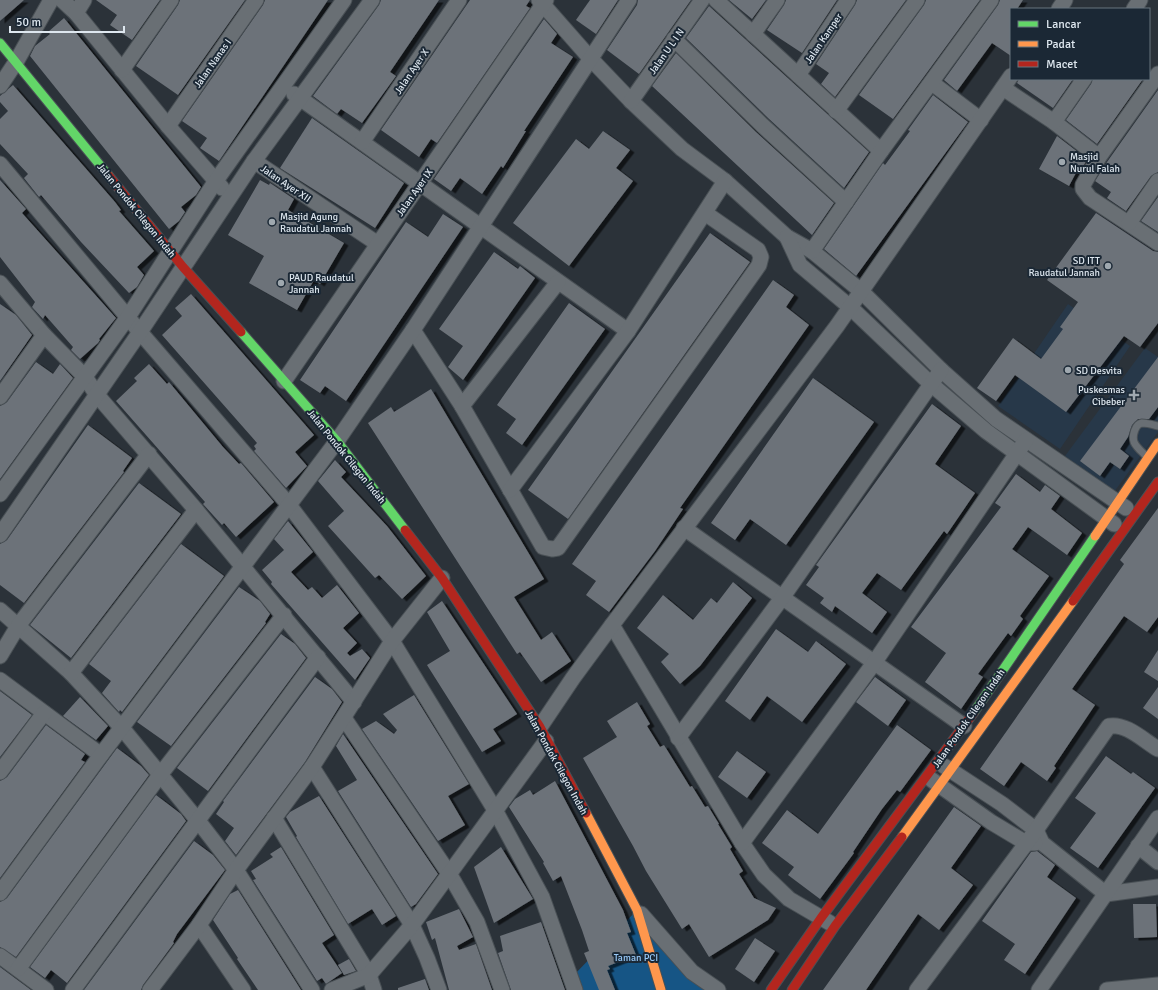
<svg xmlns="http://www.w3.org/2000/svg" width="1158" height="990" font-family="Signika,sans-serif">
<defs>
<filter id="shadow"><feDropShadow dx="4.5" dy="2.5" stdDeviation="0" flood-color="#0009"/></filter>
</defs>
<rect width="100%" height="100%" fill="#2b3239"/>
<g fill="#273849">
<path d="M1068,304L1130,346L1060,449L998,406Z"/>
<path d="M1145,348L1158,357V432L1114,492L1065,456Z"/>
</g>
<path fill="#165585" d="M637,910L718,990H575L572,977Z"/>
<g fill="#6c7279" filter="url(#shadow)">
<path d="M0,0H24L0,21Z"/>
<path d="M96,0H160L132,40L110,25L117,15Z"/>
<path d="M180,0H245L178,95L136,66L178,5Z"/>
<path d="M265,0H328L219,161L200,148L207,138L182,121L263,5Z"/>
<path d="M381,0H439L390,72L396,76L362,123L341,109L337,114L313,96L379,5Z"/>
<path d="M470,0H530L526,6L530,8L437,143L431,139L419,157L381,130Z"/>
<path d="M590,0H618L596,34L576,20Z"/>
<path d="M638,0H691L639,74L607,50L637,5Z"/>
<path d="M729,0H766L752,19Z"/>
<path d="M786,0H837L802,53L767,30L784,5Z"/>
<path d="M857,0H906L835,97L821,84L829,73L816,64L855,5Z"/>
<path d="M926,0H980L893,119L859,95L924,5Z"/>
<path d="M1000,0H1023L1017,9H1011V56L992,43L957,91L944,80L998,5Z"/>
<path d="M709,6L869,152L844,188L768,118L686,38Z"/>
<path d="M64,18L201,187L196,195L181,207L185,212L179,221L169,229L30,56L35,46L50,34L48,32Z"/>
<path d="M544,19L557,34L551,43L573,57L524,131H526L503,168L501,166L482,194L460,178L451,191L434,179Z"/>
<path d="M676,53L756,132L834,203L812,235L652,86Z"/>
<path d="M1019,79H1073L1053,108L1017,83Z"/>
<path d="M1093,79H1143L1097,144L1066,120L1091,84Z"/>
<path d="M13,85L115,202L121,210L119,211L154,251L137,267L144,275L137,287L129,293L81,242L41,195L39,197L24,178L28,174L0,144V119L8,111L0,102V96Z"/>
<path d="M1158,90V172L1151,176L1126,211L1107,198L1111,192L1095,181L1107,162Z"/>
<path d="M933,95L968,122L856,276L824,249L883,163L885,165L910,131L908,130Z"/>
<path d="M312,118L404,183L375,228L280,168Z"/>
<path d="M603,131L630,150L616,168L633,181L569,266L513,223L576,139L589,149Z"/>
<path d="M1057,136L1087,159L1081,171L1078,169L1069,186L1039,169Z"/>
<path d="M0,180L26,209L22,213L116,318L99,339L100,340L98,343L80,359L71,350L73,347L45,315L43,319L32,307L35,302L0,257Z"/>
<path d="M260,180L269,185L270,183L294,199L288,210L344,243L320,284L314,280L297,310L249,283L264,256L228,235Z"/>
<path d="M1158,197V232L1141,221Z"/>
<path d="M1096,213L1153,251L1158,252V323L1140,347L1124,336L1066,412L1015,375L996,401L977,388L1013,338L1041,359L1063,329L1060,327L1078,302L1047,280Z"/>
<path d="M443,214L463,227L346,401L325,386L320,393L300,380L406,222L428,237Z"/>
<path d="M710,233L750,262L568,519L528,490Z"/>
<path d="M494,252L518,269L520,266L535,278L463,380L448,367L463,346L439,329Z"/>
<path d="M773,280L794,295L786,307L809,325L680,508L683,509L655,551L609,612L586,595L596,581L572,564Z"/>
<path d="M191,294L314,435L295,452L307,466L286,488L254,451L256,449L254,446L257,443L162,335L182,316L175,308Z"/>
<path d="M569,303L605,329L522,445L506,433L516,419L497,405Z"/>
<path d="M0,304L16,315L32,335L0,381Z"/>
<path d="M1158,357V407L1149,419H1138L1132,425L1128,437L1120,449L1129,456L1120,469L1110,462L1100,476L1080,461Z"/>
<path d="M36,362L53,374L60,364L73,378L0,479V406L7,402Z"/>
<path d="M149,364L167,384L169,382L223,447L239,464L241,463L274,502L236,537L224,523L222,525L203,504L205,502L116,401L137,381L134,378Z"/>
<path d="M813,378L874,422L786,545L750,519L735,540L711,523Z"/>
<path d="M431,389L544,579L514,597L541,640L552,632L571,661L541,682L520,652L517,654L368,423L391,407L394,412Z"/>
<path d="M932,404L961,426L935,464L975,493L947,534L944,531L901,590L877,573L862,593L887,612L872,633L835,606L832,612L820,603L824,598L806,585L819,567L816,565Z"/>
<path d="M88,425L132,458L123,471L124,472L24,603L0,585V544L7,540Z"/>
<path d="M335,460L346,472L341,477L387,526L426,576L402,599L379,575L375,578L328,526L344,511L318,481Z"/>
<path d="M1016,474L1040,492L1045,485L1060,496L1051,509L1082,533L1067,555L1028,527L1013,548L1012,549L1049,576L1020,616L1023,619L1011,636L1008,633L978,674L983,677L961,709L925,682L946,653L911,627L1001,507L995,503Z"/>
<path d="M139,483L181,514L71,658L30,625Z"/>
<path d="M1158,508V617L1147,632L1124,616L1072,689L1095,705L1054,766L1056,768L1047,781L1021,762L1004,786L980,769L1124,564L1120,560Z"/>
<path d="M288,521L313,552L291,572L308,590L312,587L322,598L337,585L359,613L343,628L357,643L347,653L350,656L362,649L370,658L355,680L271,584L272,582L262,570L284,550L274,539Z"/>
<path d="M181,544L224,576L122,712L120,710L119,712L102,693L111,681L89,664Z"/>
<path d="M733,582L752,598L700,666L680,684L661,662L669,654L637,628L663,595L693,620L711,598L717,603Z"/>
<path d="M239,587L260,601L270,614L265,622L266,623L171,746L137,722Z"/>
<path d="M442,601L517,714L493,729L501,741L482,752L427,665L450,651L427,612Z"/>
<path d="M776,629L808,652L816,641L846,664L802,722L767,696L750,720L725,701Z"/>
<path d="M281,634L295,644L306,658L208,791L177,768Z"/>
<path d="M1158,650V681L1144,672Z"/>
<path d="M315,677L332,689L342,702L305,762L236,855L225,841L234,828L216,814L224,802L223,801Z"/>
<path d="M875,677L906,700L888,726L856,702Z"/>
<path d="M1158,687V719L1143,708Z"/>
<path d="M0,691L32,715L0,757Z"/>
<path d="M414,695L469,784L448,796L465,825L438,841L362,729L376,721L394,734L397,730L383,714Z"/>
<path d="M80,697L108,726L96,740L63,716Z"/>
<path d="M637,702L650,724L647,726L660,747L664,745L690,787L692,786L705,807L708,806L719,824H718L732,847L730,849L743,871L739,874L754,898L776,908L768,920L709,957L689,924L682,929L646,871L633,846L583,758L617,737L607,721Z"/>
<path d="M46,725L85,754L81,760L85,762L0,878V781L7,777Z"/>
<path d="M897,725L931,750L900,792L897,790L882,809L853,852L854,853L820,899L788,875L794,867L762,843L787,810L818,834Z"/>
<path d="M343,734L438,874L416,904L411,907L338,791L357,780L336,746Z"/>
<path d="M117,748L141,766L149,775L16,957L0,947V902L7,898Z"/>
<path d="M737,751L766,772L747,798L718,777Z"/>
<path d="M1106,756L1131,774L1133,772L1155,788L1098,868L1070,848L1096,813L1075,798Z"/>
<path d="M555,781L623,910L631,932L627,933L636,955L608,966L610,969L607,970L615,990H599L584,953L589,951L582,930L561,876L553,881L543,863L544,862L509,807L515,799L530,790L533,795Z"/>
<path d="M156,795L181,814L186,821L67,983L51,970L45,978L30,967Z"/>
<path d="M319,796L396,916L382,925L372,909L348,924L296,837L297,836L286,817L290,812Z"/>
<path d="M954,807L981,826L951,868L973,885L939,930L918,914L866,990H823Z"/>
<path d="M194,841L213,855L225,870L177,934L173,942L174,943L143,985L141,990H84Z"/>
<path d="M281,847L334,935L322,943L342,973L326,984L322,978L317,981L253,880L256,879L251,871L273,857L270,854Z"/>
<path d="M501,847L533,899L494,923L474,867Z"/>
<path d="M1037,851L1055,865L1047,877L1076,898L1025,974L1004,960L1015,944L982,921L1031,852Z"/>
<path d="M238,890L301,990H258L237,959L238,958L213,920L230,894Z"/>
<path d="M1133,904H1156L1157,937L1134,938Z"/>
<path d="M459,909L473,937L457,946L459,950L476,944L492,990H449L435,938L432,940L426,922Z"/>
<path d="M541,922L565,990H511L498,953L503,951L500,936Z"/>
<path d="M755,938L775,951L754,982L735,969Z"/>
<path d="M349,959L356,971L344,975L338,965Z"/>
<path d="M0,967L31,990H0Z"/>
<path d="M425,979L429,990H398V988Z"/>
</g>
<g fill="none" stroke-linecap="round" stroke-linejoin="round">
<g stroke="#495055" stroke-width="9">
<path id="lane" d="M1146,456C1142,452 1136,447 1134,442C1132,436 1135,424 1142,423C1147,423 1154,425 1158,426"/>
</g>
<g stroke="#495055" stroke-width="17">
<g id="street">
<path d="M62,0L76,13L168,126L222,188"/>
<path d="M539,0L590,58L631,101L682,149L725,181L787,237L812,251L861,291L941,370L996,419L1126,508"/>
<path d="M716,0L881,151"/>
<path d="M1059,9L1065,0"/>
<path d="M1134,9L1140,0"/>
<path d="M76,13L84,0"/>
<path d="M753,34L777,0"/>
<path d="M674,39L762,125L846,202"/>
<path d="M122,70L171,0"/>
<path d="M1158,74L1099,157L1083,185V189L1090,198L1158,243"/>
<path d="M798,75L848,0"/>
<path d="M932,83L981,120"/>
<path d="M0,86L16,62L51,0"/>
<path d="M1003,88L1054,122L1099,157"/>
<path d="M294,94L628,331"/>
<path d="M631,101L702,0"/>
<path d="M836,111L917,0"/>
<path d="M1054,122L1084,79"/>
<path d="M168,126L256,0"/>
<path d="M362,142L459,0"/>
<path d="M254,161L378,244"/>
<path d="M0,164L140,332L289,505L392,641L495,810L542,897L575,990"/>
<path d="M1129,223L1158,181"/>
<path d="M787,237L800,265L850,307L931,384L986,431L1114,524"/>
<path d="M812,251L881,151L991,0"/>
<path d="M0,283L44,335L85,377L97,395L196,510L354,702"/>
<path d="M413,330L462,406L543,547L552,549L558,548L759,265L761,257L758,250L705,213"/>
<path d="M284,381L546,0"/>
<path d="M0,397L44,335"/>
<path d="M462,406L558,282"/>
<path d="M510,490L628,331L725,181"/>
<path d="M0,494L128,317L215,182L344,0"/>
<path d="M684,528L964,726"/>
<path d="M0,535L140,332L254,161L372,0"/>
<path d="M0,610L71,673L122,728L199,822L236,870L312,990"/>
<path d="M612,625L742,843L764,875L789,899L830,923"/>
<path d="M0,656L18,626L149,454"/>
<path d="M71,673L196,510"/>
<path d="M0,680L101,755"/>
<path d="M344,718L450,875L477,922L502,990"/>
<path d="M540,727L573,678L612,625L837,326L1011,76"/>
<path d="M678,738L782,598L941,370"/>
<path d="M944,766L1002,804L1036,830L1042,843L1106,894L1158,887"/>
<path d="M312,767L412,925L427,958L439,990"/>
<path d="M0,772L44,713"/>
<path d="M932,780L991,822L1026,843H1035"/>
<path d="M274,818L369,975L374,990"/>
<path d="M742,843L874,663L1026,440"/>
<path d="M1138,846L1158,862"/>
<path d="M0,893L101,755L337,441L413,330L629,0"/>
<path d="M641,914L692,972L718,990"/>
<path d="M199,925L243,990"/>
<path d="M0,956L46,990"/>
<path d="M18,969L160,775L284,615"/>
<path d="M73,990L318,657"/>
<path d="M150,990L199,925L236,870L312,767L392,641L442,578"/>
<path d="M332,990L369,975L412,925L546,741"/>
<path d="M917,990L1031,837L1109,726C1126,723 1143,740 1158,749"/>
<path d="M1039,990L1158,818"/>
<path d="M1107,990L1158,985"/>
</g>
</g>
<g stroke="#495055" stroke-width="11">
<g id="fast">
<path d="M0,43L108,175"/>
<path d="M241,332L337,441L405,530"/>
<path d="M974,712L1095,536"/>
</g>
</g>
<g stroke="#495055" stroke-width="11">
<g id="slow">
<path d="M1095,536L1158,443"/>
<path d="M586,813L637,910L661,990"/>
<path d="M902,837L1073,601"/>
</g>
</g>
<g stroke="#495055" stroke-width="11">
<g id="jam">
<path d="M108,175L183,267L241,332"/>
<path d="M405,530L442,578L540,727L586,813"/>
<path d="M1073,601L1158,482"/>
<path d="M771,990L821,918L974,712"/>
<path d="M792,990L835,926L902,837"/>
</g>
</g>
<use href="#lane" stroke="#696f74" stroke-width="7"/>
<use href="#street" stroke="#696f74" stroke-width="15"/>
<use href="#fast" stroke="#63d668" stroke-width="9"/>
<use href="#slow" stroke="#ff974d" stroke-width="9"/>
<use href="#jam" stroke="#b3261e" stroke-width="9"/>
</g>
<g fill="#9fa8af" stroke="#1b2835" stroke-width="1.5">
<circle cx="1062" cy="162" r="4"/>
<circle cx="272" cy="222" r="4"/>
<circle cx="1108" cy="266" r="4"/>
<circle cx="281" cy="283" r="4"/>
<circle cx="1068" cy="370" r="4"/>
<path d="M1132 389h4v4h4v4h-4v4h-4v-4h-4v-4h4z"/>
</g>
<g text-anchor="middle" stroke-width="4" stroke-linejoin="round" paint-order="stroke">
<g font-size="10" fill="#dee7ef" stroke="#1b2835">
<text transform="translate(823 38) rotate(-56)" y="4">Jalan Kamper</text>
<text transform="translate(666 51) rotate(-55)" y="4">Jalan U L I N</text>
<text transform="translate(212 63) rotate(-55)" y="4">Jalan Nanas I</text>
<text transform="translate(411 71) rotate(-56)" y="4">Jalan Ayer X</text>
<text transform="translate(286 183) rotate(34)" y="4">Jalan Ayer XII</text>
<text transform="translate(414 192) rotate(-55)" y="4">Jalan Ayer IX</text>
<text transform="translate(137 210) rotate(51)" y="4">Jalan Pondok Cilegon Indah</text>
<text transform="translate(347 456) rotate(51)" y="4">Jalan Pondok Cilegon Indah</text>
<text transform="translate(968 718) rotate(-55)" y="4">Jalan Pondok Cilegon Indah</text>
<text transform="translate(557 762) rotate(61)" y="4">Jalan Pondok Cilegon Indah</text>
</g>
<g font-size="10" fill="#dee7ef" stroke="#1b2835" text-anchor="start">
<text x="1070" y="160">Masjid<tspan x="1070" dy="12">Nurul Falah</tspan></text>
<text x="280" y="220">Masjid Agung<tspan x="280" dy="12">Raudatul Jannah</tspan></text>
<text x="1100" y="264" text-anchor="end">SD ITT<tspan x="1100" dy="12">Raudatul Jannah</tspan></text>
<text x="289" y="281">PAUD Raudatul<tspan x="289" dy="12">Jannah</tspan></text>
<text x="1076" y="374">SD Desvita</text>
<text x="1125" y="393" text-anchor="end">Puskesmas<tspan x="1125" dy="12">Cibeber</tspan></text>
</g>
<g font-size="10" fill="#97c9f9" stroke="#1b2835">
<text x="636" y="961">Taman PCI</text>
</g>
</g>
<rect x="1010" y="8" width="140" height="72" fill="#1b2835" stroke="#69747f"/>
<rect x="1018" y="21" width="20" height="6" fill="#63d668" stroke="#69747f"/>
<text x="1046" y="28" font-size="12" fill="#dee7ef">Lancar</text>
<rect x="1018" y="41" width="20" height="6" fill="#ff974d" stroke="#69747f"/>
<text x="1046" y="48" font-size="12" fill="#dee7ef">Padat</text>
<rect x="1018" y="61" width="20" height="6" fill="#b3261e" stroke="#69747f"/>
<text x="1046" y="68" font-size="12" fill="#dee7ef">Macet</text>
<path d="M10 26v6h114v-6" fill="none" stroke="#dee7ef" stroke-width="2"/>
<text x="16" y="26" font-size="12" fill="#dee7ef" stroke="#1b2835" stroke-width="3" paint-order="stroke">50 m</text>
</svg>
